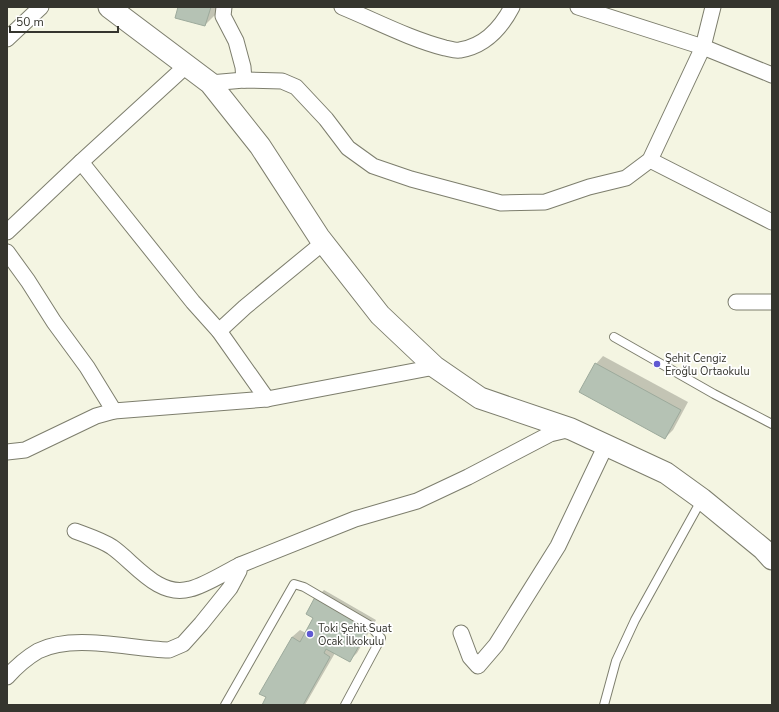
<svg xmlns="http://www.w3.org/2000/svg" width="779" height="712" font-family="'Nunito Sans',sans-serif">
<rect width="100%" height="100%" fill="#f4f5e2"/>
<g fill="#0003">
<path d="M179,7H217L215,15L205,25Z"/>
<path d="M603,356L688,402L673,430L665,438L596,364Z"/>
<path d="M324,590L376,620L357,653L349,661L335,653L305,705H263L292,637L300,630L306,633L315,618L316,598Z"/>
</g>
<g fill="#b5c2b4" stroke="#9daa9c">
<path d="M178,7H211L205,26L175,18Z"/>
<path d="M595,363L681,410L665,439L579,392Z"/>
<path d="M315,597L369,628L350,662L326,649L324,653L330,657L303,705H262L266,697L259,694L292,637L300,642L313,618L306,614Z"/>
</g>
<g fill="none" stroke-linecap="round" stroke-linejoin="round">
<g stroke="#7d7e6d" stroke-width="10">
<g id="lane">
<path d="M614,337L714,394L772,424"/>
<path d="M225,705L294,584L304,587L369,625L381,638L345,705"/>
<path d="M604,705L616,661L635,620L702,499"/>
</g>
</g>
<g stroke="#7d7e6d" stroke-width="17">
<g id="street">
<path d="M224,7L223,16L236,41L243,67L244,80"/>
<path d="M342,7C376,21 410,39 445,48C450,49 456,51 460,50C485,46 501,28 512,7"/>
<path d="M578,7L703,47L772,75"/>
<path d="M7,39L41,7"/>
<path d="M210,83L244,80L282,81L296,87L326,119L348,148L373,166L411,179L501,203L545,202L589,187L626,178L650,160L703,47L713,7"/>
<path d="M650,160L772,222"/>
<path d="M81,162L193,302L219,331L267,399"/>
<path d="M7,232L81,162L187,65"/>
<path d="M7,252L28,281L54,322L87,367L114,411"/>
<path d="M736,302H772"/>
<path d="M219,331L245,307L324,242"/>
<path d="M7,452L25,450L96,416L114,411L267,399L435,367"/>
<path d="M75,531C88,536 101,540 112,547C135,563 158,598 190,589C204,586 226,572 240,565"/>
<path d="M461,633L470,657L478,666L496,645L558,546L606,445"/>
<path d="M7,677C16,667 26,658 38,651C74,633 129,649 169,650L183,644L201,624L230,588L239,571L240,565L355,519L417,501L468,477L550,434L571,429"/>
</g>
</g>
<g stroke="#7d7e6d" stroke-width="23">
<path id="secondary" d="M109,7L210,83L260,146L319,237L380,315L435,367L480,398L571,429L666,473L702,499L763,549L772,559"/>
</g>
<use href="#lane" stroke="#fff" stroke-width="8"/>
<use href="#street" stroke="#fff" stroke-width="15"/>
<use href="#secondary" stroke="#fff" stroke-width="21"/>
</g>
<g fill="#6059d2" stroke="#fff" stroke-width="1.5">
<circle cx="657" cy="364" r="4"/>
<circle cx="310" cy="634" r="4"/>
</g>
<g text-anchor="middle" stroke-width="3.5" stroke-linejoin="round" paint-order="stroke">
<g font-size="11" fill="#35352e" stroke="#fff" text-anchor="start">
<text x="665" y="362">Şehit Cengiz<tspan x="665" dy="13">Eroğlu Ortaokulu</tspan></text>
<text x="318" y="632">Toki Şehit Suat<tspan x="318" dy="13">Ocak İlkokulu</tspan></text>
</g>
</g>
<rect width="779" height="712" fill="none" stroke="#35352e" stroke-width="16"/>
<path d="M10 26v6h108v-6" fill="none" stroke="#35352e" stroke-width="2"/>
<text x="16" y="26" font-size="12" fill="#35352e" stroke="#ffffff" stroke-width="3" paint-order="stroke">50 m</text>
</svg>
